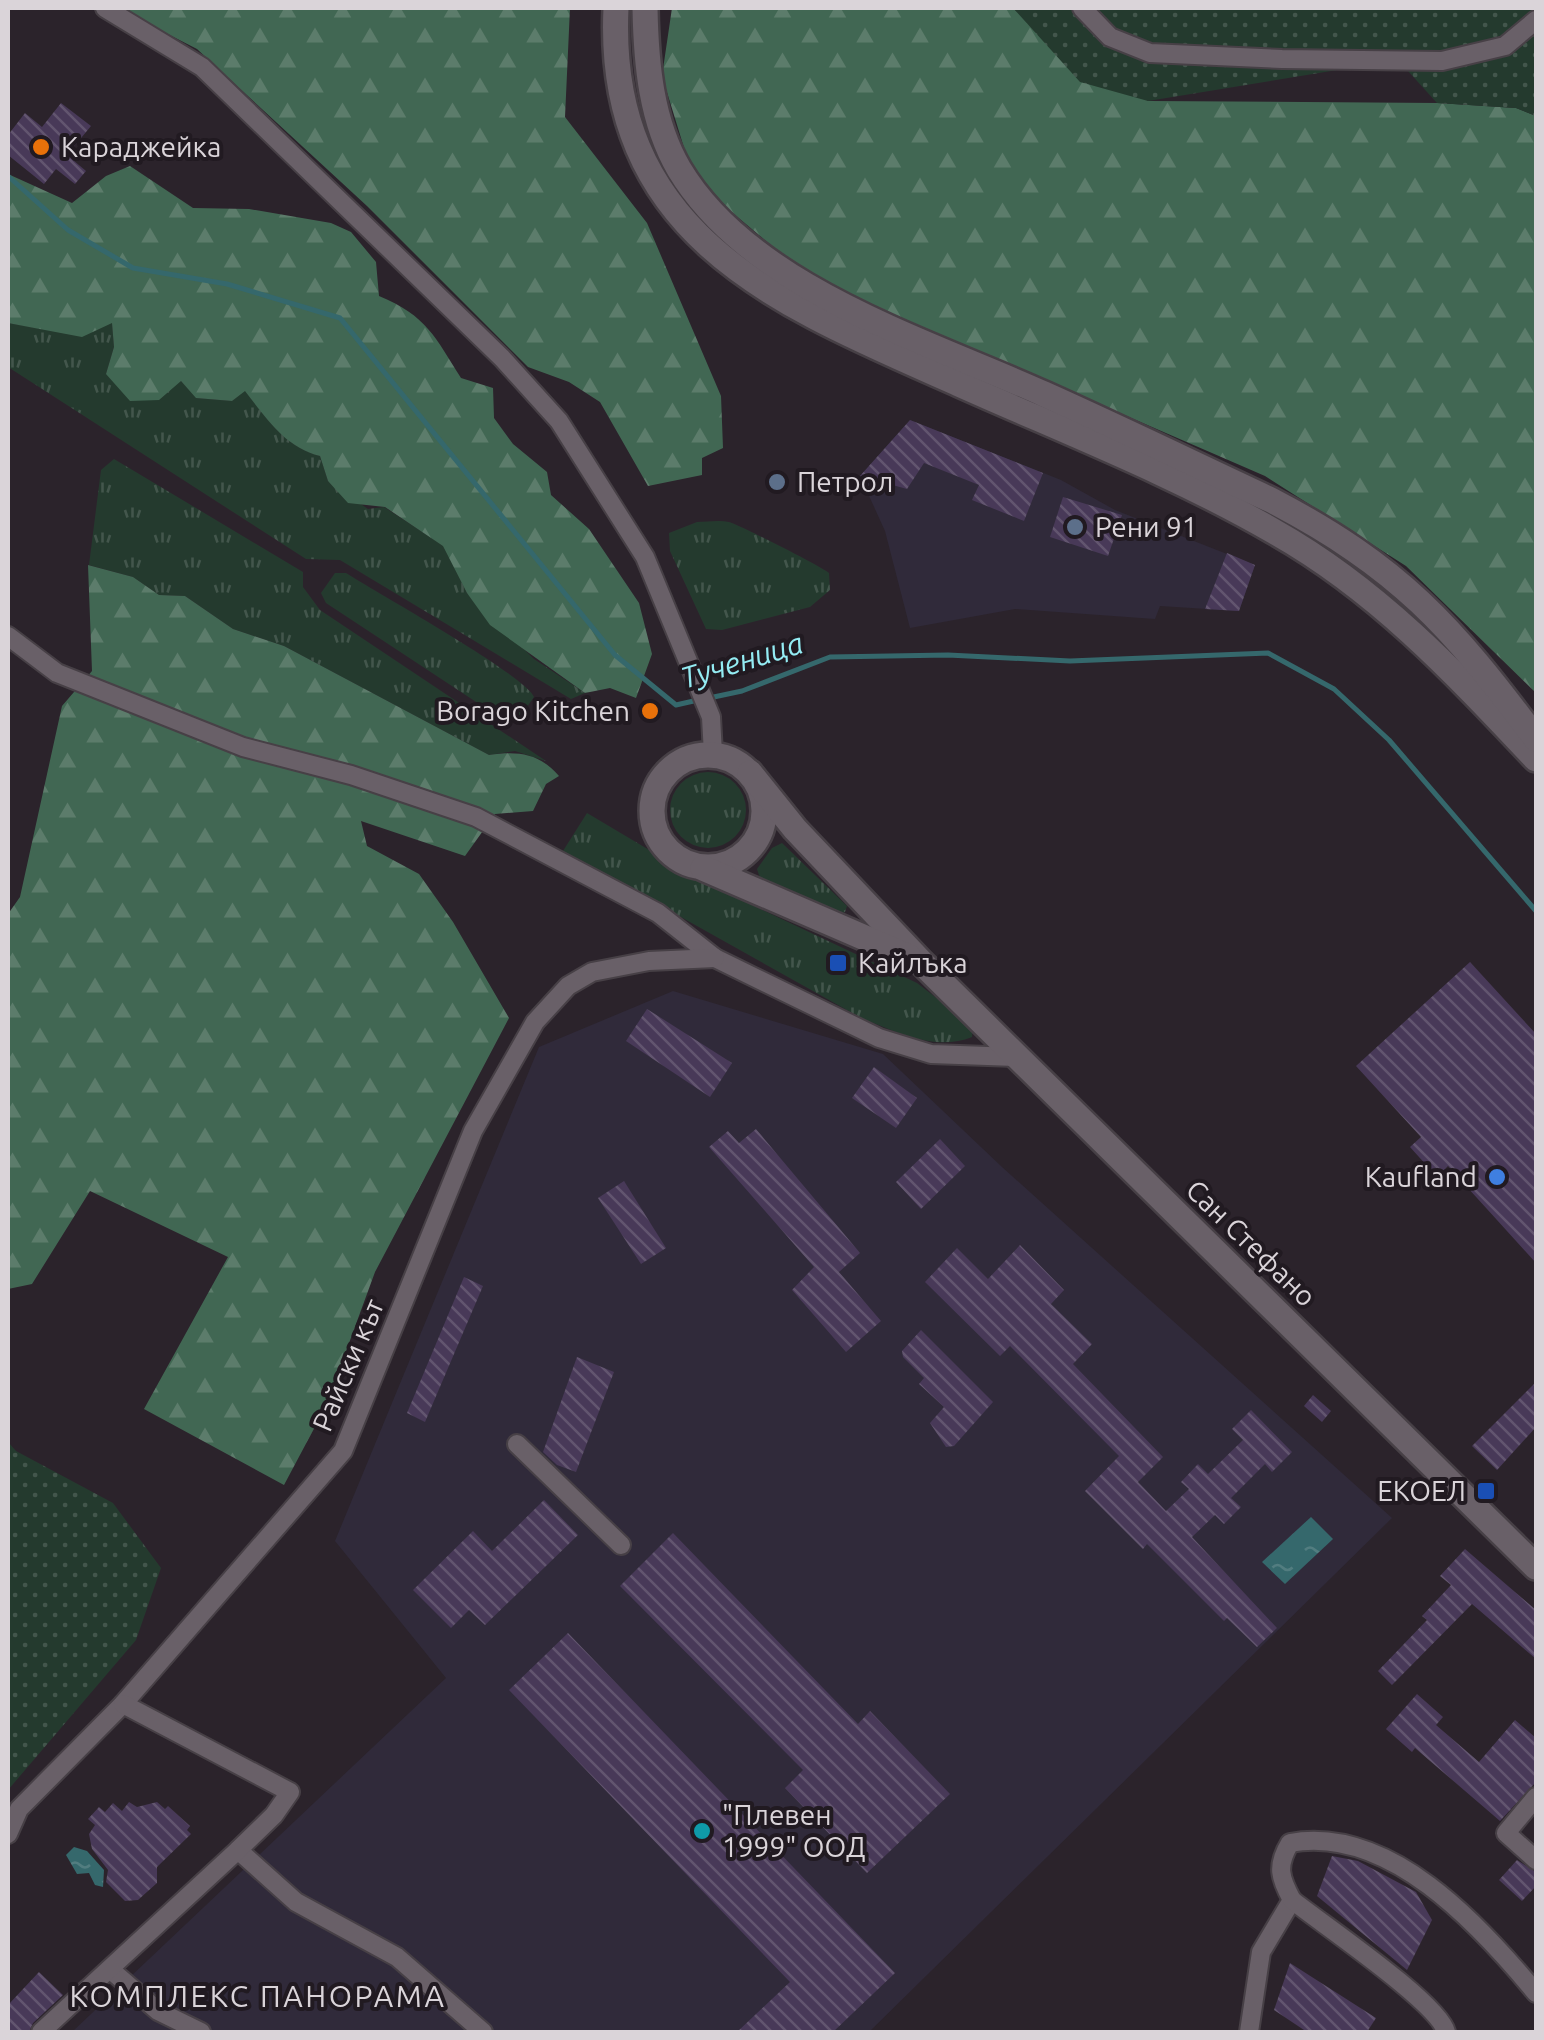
<svg xmlns="http://www.w3.org/2000/svg" width="1544" height="2040" font-family="Ubuntu,sans-serif">
<defs>
<pattern id="grass-tufts" width="24" height="20" patternUnits="userSpaceOnUse" patternTransform="scale(2.5)"><rect width="24" height="20" fill="#243a2e"/><path d="M3 7l-1-3M5 7V3M7 7l1-3M15 17l-1-3M17 17v-4M19 17l1-3" fill="none" stroke="#43564c"/></pattern>
<pattern id="forest-firs" width="22" height="20" patternUnits="userSpaceOnUse" patternTransform="scale(2.5)"><rect width="22" height="20" fill="#416753"/><path d="M5 1l3.5 6h-7zM16 11l3.5 6h-7z" fill="#5c7c6b"/></pattern>
<pattern id="park-dots" width="8" height="8" patternUnits="userSpaceOnUse" patternTransform="scale(2.5)"><rect width="8" height="8" fill="#243a2e"/><path d="M2 2h.1M6 6h.1" fill="none" stroke="#43564c" stroke-width="1.8" stroke-linecap="round"/></pattern>
<pattern id="water-ripples" width="26" height="14" patternUnits="userSpaceOnUse" patternTransform="scale(2.5)"><rect width="26" height="14" fill="#35686c"/><path d="M2 4q2-2 4 0t4 0M15 11q2-2 4 0t4 0" fill="none" stroke="#527d80"/></pattern>
<pattern id="building-back-hatch" width="6" height="6" patternUnits="userSpaceOnUse" patternTransform="scale(2.5)"><rect width="6" height="6" fill="#483958"/><path d="M-1 5l2 2M0 0l6 6M5-1l2 2" fill="none" stroke="#62556f"/></pattern>
</defs>
<rect width="100%" height="100%" fill="#2b232b"/>
<g fill="#302a3a">
<path d="M910,420L1061,480L1115,510L1255,565L1239,611L1160,606L1155,619L1015,609L910,628L885,531L860,476Z"/>
<path d="M673,991L883,1054L1002,1167L1392,1518L869,2032H72L446,1678L335,1541L539,1047Z"/>
</g>
<g fill="url(#grass-tufts)">
<path d="M112,322L114,347L106,374L181,381L197,398L232,401L245,390C266,418 285,447 320,456L328,481L368,509L384,507L444,546L467,593L534,659L585,693L571,699L340,560L306,559L8,367V323L43,329Z"/>
<path d="M114,459L303,572V587L320,610L546,761L515,751L489,755L284,646L233,629L185,596L159,595L133,577L89,565L101,470Z"/>
<path d="M697,522C707,522 719,520 729,522C736,523 824,568 829,573L830,590L810,607L722,630L706,629L670,551L669,533Z"/>
<path d="M335,573H346C377,593 525,675 534,697L517,721H505L326,603L321,593Z"/>
<circle cx="708" cy="810" r="38"/>
<path d="M587,813L703,882L917,983L973,1026L972,1037C935,1052 898,1032 863,1019L563,851Z"/>
<path d="M782,843L847,906L845,912L838,916L760,878L757,869L772,848Z"/>
</g>
<g fill="url(#forest-firs)">
<path d="M117,8H570L565,117L647,223L721,396L723,448L702,458V475L648,486L600,402L569,382L528,367L367,206L197,49Z"/>
<path d="M672,8H1012L1148,101L1437,103L1516,108L1536,116V693L1406,566L1265,476L843,293L779,252L728,209L689,164L662,76Z"/>
<path d="M130,166L193,208L249,209L331,223L351,232L376,262L379,296C427,316 435,337 461,378L493,388L494,418L513,444L547,472L551,495L589,529L639,603L652,654L636,698L610,688L585,693L490,625L467,593L443,546L385,507L348,503L328,481L320,456C285,447 267,419 245,391L232,401L196,398L181,381L159,400L130,401L106,374L114,347L112,323L82,337L8,323V174L72,203L106,176Z"/>
<path d="M88,565L133,577L159,595L185,596L233,629L284,646L489,755C518,751 539,753 559,776L546,784L533,811L495,814L465,856L361,821L367,846L419,874L453,922L509,1018L375,1272L326,1406L284,1485L144,1409L228,1257L90,1191L32,1284L8,1289V914L20,897L62,706L92,671Z"/>
</g>
<g fill="url(#park-dots)">
<path d="M1013,8H1536V116L1516,108L1437,103L1398,60L1148,101L1080,82Z"/>
<path d="M8,1442L16,1451L113,1503L161,1568L136,1640L8,1790Z"/>
</g>
<g fill="url(#water-ripples)">
<path d="M1311,1517L1333,1539L1285,1584L1262,1562Z"/>
<path d="M74,1847L87,1851L104,1870L103,1887L95,1885L89,1873L77,1874L66,1855Z"/>
</g>
<g fill="none" stroke-linecap="round" stroke-linejoin="round">
<g stroke="#35686c" stroke-width="5">
<path d="M8,176L68,230L133,268L227,284L340,318L615,655L676,705L698,700"/>
<path d="M709,698L742,691L830,657L948,655L1070,661L1268,653L1334,689L1389,740L1536,911"/>
</g>
</g>
<g fill="url(#building-back-hatch)">
<path d="M61,103L91,126L67,155L86,171L75,184L56,169L44,184L8,155V135L25,113L42,127Z"/>
<path d="M910,420L1043,473L1024,521L972,500L979,485L924,463L907,489L860,476Z"/>
<path d="M1063,497L1122,515L1108,556L1050,537Z"/>
<path d="M1227,553L1255,565L1239,611L1205,609Z"/>
<path d="M1470,962L1536,1034V1263L1448,1166L1437,1177L1410,1147L1421,1137L1356,1066Z"/>
<path d="M647,1009L732,1063L710,1097L626,1041Z"/>
<path d="M874,1067L917,1098L896,1128L852,1098Z"/>
<path d="M756,1129L860,1253L839,1272L881,1321L846,1352L792,1290L814,1267L709,1147L728,1131L739,1143Z"/>
<path d="M940,1139L965,1166L921,1209L896,1182Z"/>
<path d="M624,1181L666,1248L641,1264L598,1198Z"/>
<path d="M1020,1245L1064,1290L1051,1304L1092,1344L1073,1364L1163,1457L1138,1482L1166,1511L1189,1489L1181,1482L1198,1464L1208,1474L1243,1440L1232,1429L1251,1410L1292,1452L1272,1472L1265,1464L1231,1498L1241,1507L1224,1524L1215,1515L1192,1537L1277,1628L1257,1647L1227,1618L1224,1621L1147,1544L1143,1549L1085,1491L1119,1456L1010,1346L1000,1356L925,1282L957,1248L988,1279Z"/>
<path d="M464,1277L483,1286L425,1422L407,1413Z"/>
<path d="M921,1330L993,1402L954,1446L946,1447L930,1423L944,1407L919,1384L924,1378L903,1357L902,1351Z"/>
<path d="M577,1357L614,1372L576,1472L557,1465L543,1452Z"/>
<path d="M1536,1382V1427L1497,1470L1472,1446Z"/>
<path d="M1313,1395L1331,1411L1322,1422L1304,1406Z"/>
<path d="M544,1500L578,1535L485,1625L469,1610L451,1628L413,1590L473,1531L492,1551Z"/>
<path d="M673,1533L858,1724L870,1711L950,1794L867,1873L785,1788L803,1770L620,1586Z"/>
<path d="M1465,1549L1536,1610V1659L1472,1604L1392,1685L1378,1671L1427,1620L1422,1616L1451,1585L1440,1576Z"/>
<path d="M568,1633L895,1973L833,2032H737L790,1982L509,1690Z"/>
<path d="M1417,1694L1443,1717L1436,1725L1479,1762L1515,1720L1536,1738V1782L1500,1821L1415,1748L1412,1752L1386,1729Z"/>
<path d="M129,1802L137,1807L157,1802L165,1809L168,1806L190,1826L187,1830L191,1834L157,1867V1883L138,1900L125,1901L106,1882L108,1870L92,1849L89,1834L95,1825L88,1819L99,1807L105,1812L113,1803L122,1811Z"/>
<path d="M1332,1856L1358,1861L1416,1892L1432,1920L1407,1970L1317,1896Z"/>
<path d="M1517,1860L1536,1872V1886L1522,1901L1499,1880Z"/>
<path d="M1290,1963L1376,2018L1367,2032H1307L1274,2010Z"/>
<path d="M39,1972L63,1995L33,2023L29,2032H8V2005Z"/>
</g>
<g fill="none" stroke-linecap="round" stroke-linejoin="round">
<g stroke="#474046" stroke-width="22">
<g id="street">
<path d="M105,8L202,67L502,358L559,421L645,557L711,717L713,754"/>
<path d="M1082,8L1110,37L1150,53L1282,59L1442,61L1505,46L1536,20"/>
<path d="M8,636L57,673L243,747L351,775L476,817L658,913L715,958L879,1038L931,1054L1016,1057"/>
<path d="M517,1444L621,1545"/>
<path d="M1536,1797L1506,1833L1536,1860"/>
<path d="M8,1834L19,1809L123,1704L343,1451L473,1131L535,1022L568,986L592,972L649,961L715,958"/>
<path d="M238,1850L296,1902L397,1957L483,2032"/>
<path d="M112,1971L158,2011L201,2032"/>
<path d="M41,2032L238,1850L274,1815L290,1792L123,1704"/>
<path d="M1249,2032L1261,1952L1292,1900"/>
<path d="M1446,2032C1439,2003 1322,1924 1292,1900C1280,1878 1276,1866 1290,1843C1389,1825 1479,1924 1536,1993"/>
</g>
</g>
<g stroke="#474046" stroke-width="30">
<g id="secondary">
<path d="M616,8C605,238 783,306 959,384C1064,431 1175,474 1275,532C1378,590 1456,674 1536,759"/>
<path d="M645,8C646,63 651,121 679,169C750,288 925,340 1044,394C1120,428 1196,465 1271,500C1399,567 1451,625 1536,739"/>
<circle cx="708" cy="811" r="56"/>
<path d="M750,773L795,829L922,963L1536,1567"/>
<path d="M703,868L909,957"/>
</g>
</g>
<use href="#street" stroke="#696068" stroke-width="18"/>
<use href="#secondary" stroke="#696068" stroke-width="25"/>
</g>
<g fill="#e8710a" stroke="#211a21" stroke-width="4">
<circle cx="41" cy="147" r="10"/>
<circle cx="650" cy="711" r="10"/>
</g>
<g fill="#5c6f8a" stroke="#211a21" stroke-width="4">
<circle cx="777" cy="482" r="10"/>
<circle cx="1075" cy="527" r="10"/>
</g>
<g fill="#1a4fb4" stroke="#211a21" stroke-width="4">
<rect x="828" y="953" width="20" height="20" rx="5"/>
<rect x="1476" y="1481" width="20" height="20" rx="5"/>
</g>
<circle fill="#3f7fe0" stroke="#211a21" stroke-width="4" cx="1497" cy="1177" r="10"/>
<circle fill="#0f9aa8" stroke="#211a21" stroke-width="4" cx="702" cy="1831" r="10"/>
<g text-anchor="middle" stroke-width="8" stroke-linejoin="round" paint-order="stroke">
<g font-size="28" fill="#dad4d9" stroke="#211a21" text-anchor="start">
<text x="61" y="157">Караджейка</text>
<text x="797" y="492">Петрол</text>
<text x="1095" y="537">Рени 91</text>
<text x="630" y="721" text-anchor="end">Borago Kitchen</text>
<text x="858" y="973">Кайлъка</text>
<text x="1477" y="1187" text-anchor="end">Kaufland</text>
<text x="1466" y="1501" text-anchor="end">ЕКОЕЛ</text>
<text x="722" y="1825">"Плевен<tspan x="722" dy="32">1999" ООД</tspan></text>
</g>
<g font-size="28" fill="#dad4d9" stroke="#211a21">
<text transform="translate(1251 1243) rotate(44)" y="10">Сан Стефано</text>
<text transform="translate(348 1365) rotate(-67)" y="10">Райски кът</text>
</g>
<g font-size="30" font-style="italic" fill="#94ecf3" stroke="#211a21">
<text transform="translate(742 661) rotate(-17)" y="10">Тученица</text>
</g>
<g font-size="30" letter-spacing="2.5" fill="#dad4d9" stroke="#211a21">
<text x="258" y="2007">КОМПЛЕКС ПАНОРАМА</text>
</g>
</g>
<rect width="1544" height="2040" fill="none" stroke="#dad4d9" stroke-width="20"/>
</svg>
